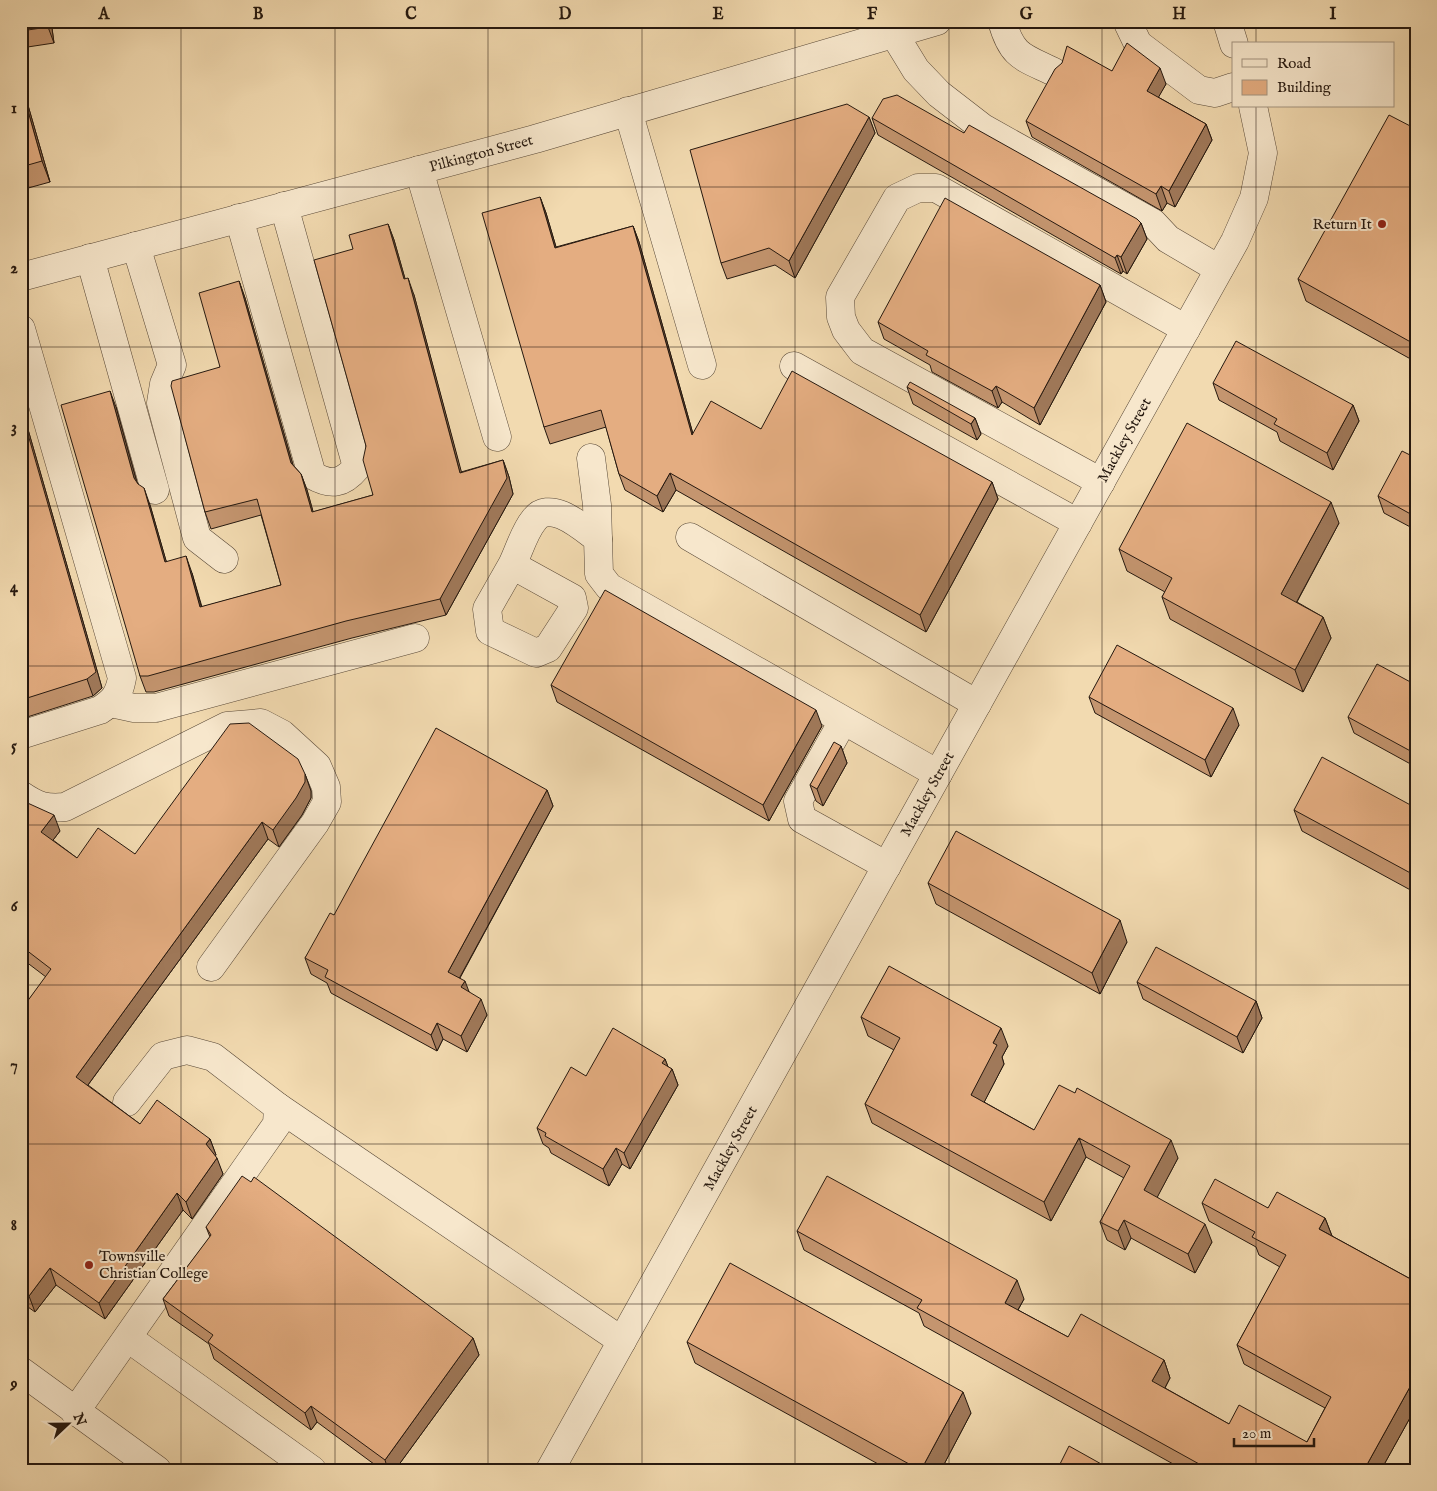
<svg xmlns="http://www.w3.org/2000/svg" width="1437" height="1491" font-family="'IM FELL English',serif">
<rect width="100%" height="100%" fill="#f2dab0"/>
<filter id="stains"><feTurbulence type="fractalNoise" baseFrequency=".004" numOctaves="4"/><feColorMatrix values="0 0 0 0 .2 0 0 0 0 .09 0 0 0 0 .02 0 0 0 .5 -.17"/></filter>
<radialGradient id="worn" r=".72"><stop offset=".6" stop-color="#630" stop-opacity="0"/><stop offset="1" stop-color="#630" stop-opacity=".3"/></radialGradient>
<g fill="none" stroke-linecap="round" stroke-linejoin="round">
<g stroke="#584837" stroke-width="29">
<g id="minor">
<path d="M1002,21C1012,57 1023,57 1054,72"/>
<path d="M1127,21L1138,44L1199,90L1215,93L1233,87"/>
<path d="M1227,21L1234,44"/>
<path d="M894,34L916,70L939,94L983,128L1153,223L1168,239L1219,269"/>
<path d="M628,111L702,365"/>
<path d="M419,170L497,437"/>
<path d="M239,218L312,475C331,486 343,484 357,467L284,206"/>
<path d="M136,246L172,365L164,384L161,403L197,538L224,559"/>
<path d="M90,258L155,490"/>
<path d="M21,277L535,139L937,21"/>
<path d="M21,329L122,678C119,695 114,701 100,710L21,735"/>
<path d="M794,366L1078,523"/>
<path d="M591,458L597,505L598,539"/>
<path d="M1101,482L862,351L846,330L841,317L840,297L897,198L918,188H936L1186,329"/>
<path d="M690,537L977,704"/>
<path d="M512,565L487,609L490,631L536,653L548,648L574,608L572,598L512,565C519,551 524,532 534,520C550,498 583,528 598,539L599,574L609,587L938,774"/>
<path d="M111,703L134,708H156L415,638"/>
<path d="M843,721L798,801L802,819L887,866"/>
<path d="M21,795C37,806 46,809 65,807L227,726L261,723L282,734L317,766L326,787L327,802L315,823L211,967"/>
<path d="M278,1107L622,1341"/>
<path d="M128,1338L312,1470"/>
<path d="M21,1371L157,1470"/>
<path d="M75,1412L277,1124L278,1107L213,1057L187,1050L163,1056L127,1102"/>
<path d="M550,1470L1235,241L1254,198L1263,153L1253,106"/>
</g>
</g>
<use href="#minor" stroke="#f7e7cc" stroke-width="28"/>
</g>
<g fill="#c4956f" stroke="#25180f">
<path d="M21,21H51L54,43L21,48Z"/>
<path d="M1112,71L1166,84L1158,97L1206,124L1212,140L1175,207L1167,203L1162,211L1032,137L1026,121Z"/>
<path d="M21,81L50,182L21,190Z"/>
<path d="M869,117L875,133L795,278L775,265L727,279L721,263Z"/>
<path d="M872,118L964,133L1141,223L1147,239L1127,274L1123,271L1121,274L878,135Z"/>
<path d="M1416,129V362L1306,301L1298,279Z"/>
<path d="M540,197L546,213L556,247L633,226L639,242L693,434L761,429L992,482L998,499L926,632L676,490L663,512L625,490L619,474L606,427L550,444L544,427Z"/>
<path d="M388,224L394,240L405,279L414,295L461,472L503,460L509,477L513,494L446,615L352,638L154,692H146L140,676L116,407L137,482L150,505L166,561L192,573L202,607L281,585L261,515L211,529L205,512L220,367L239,281L245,298L293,465L301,474L307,490L313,512L373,495L366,446L353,249Z"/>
<path d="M1100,285L1106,302L1040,425L1002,402L998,408L932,372L930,365L884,339L878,322Z"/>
<path d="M1213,383L1353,405L1359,421L1333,470L1280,441L1277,432L1219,400Z"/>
<path d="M907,387L975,418L981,434L977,440L913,404Z"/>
<path d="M21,405L102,688L93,696L21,719Z"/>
<path d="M1416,458V530L1384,513L1378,496Z"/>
<path d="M1339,523L1297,602L1323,617L1331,638L1303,692L1170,619L1162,597L1165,592L1127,571L1119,549Z"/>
<path d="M551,685L822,726L769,821L557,702Z"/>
<path d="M1416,685V767L1354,733L1348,717Z"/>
<path d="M1089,697L1239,725L1211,777L1095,713Z"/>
<path d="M841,746L847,763L823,806L816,801L810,785Z"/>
<path d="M305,774L311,791V798L302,815L279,847L268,839L88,1085L140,1124L210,1139L216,1155L215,1156L223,1174L192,1219L183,1210L105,1319L56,1285L35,1312L21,1302V1010L46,977L21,958V800L60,831L53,840L77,858L135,854Z"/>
<path d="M547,790L553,806L460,978L469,992L487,1015L467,1052L443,1039L437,1051L331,993L327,983L311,974L305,958L334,915Z"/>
<path d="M1416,808V893L1302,831L1294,810Z"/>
<path d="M928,883L1127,942L1100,994L936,904Z"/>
<path d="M1137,982L1256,1001L1262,1018L1243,1053L1143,999Z"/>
<path d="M861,1017L1008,1046L1002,1057L1004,1064L984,1102L1034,1130L1178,1158L1157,1197L1212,1242L1195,1273L1131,1238L1125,1250L1107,1240L1100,1222L1124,1178L1086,1157L1051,1221L872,1123L865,1104L894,1050L868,1036Z"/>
<path d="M665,1059L668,1067L672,1069L678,1085L630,1169L622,1164L609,1186L551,1153L549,1148L543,1144L537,1128L586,1076Z"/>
<path d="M1202,1203L1268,1208L1325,1218L1332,1236L1416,1282V1407L1381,1470H1184L924,1326L919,1313L804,1250L797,1231L1024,1299L1018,1310L1068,1337L1164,1360L1170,1378L1165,1388L1229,1424L1307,1442L1325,1408L1244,1364L1237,1345L1280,1267L1259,1255L1256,1247L1209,1221Z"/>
<path d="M206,1227L473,1338L479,1355L395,1470H382L317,1422L311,1430L214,1359L209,1344L169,1316L163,1299L210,1237Z"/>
<path d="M687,1342L971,1413L941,1470H889L695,1363Z"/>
</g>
<g fill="#a0795a" stroke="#25180f">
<path d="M48,21H51L54,43L48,27Z"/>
<path d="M1160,68L1166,84L1153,107L1147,91Z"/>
<path d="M21,81L50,182L42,161L21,86Z"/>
<path d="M869,117L875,133L795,278L789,261Z"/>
<path d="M1206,124L1212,140L1175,207L1169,191Z"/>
<path d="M1161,186L1167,203L1162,211L1156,194Z"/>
<path d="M540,197L546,213L561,264L555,248Z"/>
<path d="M1141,223L1147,239L1127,274L1121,257Z"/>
<path d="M388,224L394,240L410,296L404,279Z"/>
<path d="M633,226L639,242L698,452L692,435Z"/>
<path d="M1117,255L1123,271L1121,274L1115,258Z"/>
<path d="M408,278L414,295L466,489L460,473Z"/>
<path d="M239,281L245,298L297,479L291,463Z"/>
<path d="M1100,285L1106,302L1040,425L1034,408Z"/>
<path d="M996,386L1002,402L998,408L992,391Z"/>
<path d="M110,391L116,407L140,494L134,478Z"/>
<path d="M21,405L102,688L93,696L87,679L21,410Z"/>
<path d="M1353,405L1359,421L1333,470L1327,453Z"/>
<path d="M975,418L981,434L977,440L971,424Z"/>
<path d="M503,460L509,477L513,494L446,615L440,599Z"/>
<path d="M670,473L676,490L663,512L657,496Z"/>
<path d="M301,474L307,490L318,529L312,512Z"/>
<path d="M992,482L998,499L926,632L920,615Z"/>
<path d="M144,488L150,505L171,578L165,562Z"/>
<path d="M1331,502L1339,523L1289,616L1281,594Z"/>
<path d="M186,556L192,573L206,624L200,607Z"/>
<path d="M1323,617L1331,638L1303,692L1295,670Z"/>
<path d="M1233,708L1239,725L1211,777L1205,760Z"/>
<path d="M816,710L822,726L769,821L763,805Z"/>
<path d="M841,746L847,763L823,806L817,789Z"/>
<path d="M305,774L311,791V798L302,815L279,847L273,830Z"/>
<path d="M547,790L553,806L454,988L448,972Z"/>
<path d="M54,815L60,831L47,848L41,832Z"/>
<path d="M262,822L268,839L82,1093L76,1077Z"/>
<path d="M1120,920L1127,942L1100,994L1092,973Z"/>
<path d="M465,981L471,997L461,987Z"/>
<path d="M481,999L487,1015L467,1052L461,1036Z"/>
<path d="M1256,1001L1262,1018L1243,1053L1237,1037Z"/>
<path d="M437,1023L443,1039L437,1051L431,1035Z"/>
<path d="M1001,1028L1008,1046L1002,1057L1004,1064L978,1114L971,1095L993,1043Z"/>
<path d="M665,1059L670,1072L672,1069L678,1085L630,1169L624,1153L662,1063Z"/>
<path d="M1079,1138L1086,1157L1051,1221L1044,1202Z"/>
<path d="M210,1139L216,1155L212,1160L206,1144Z"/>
<path d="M1171,1140L1178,1158L1151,1209L1144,1190Z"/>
<path d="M616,1148L622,1164L609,1186L603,1169Z"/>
<path d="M217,1158L223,1174L192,1219L186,1202Z"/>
<path d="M177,1193L183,1210L105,1319L99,1303Z"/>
<path d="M1325,1218L1332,1236L1319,1229Z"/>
<path d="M1124,1220L1131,1238L1125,1250L1118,1231Z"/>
<path d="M1205,1224L1212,1242L1195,1273L1188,1254Z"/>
<path d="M50,1268L56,1285L35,1312L29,1296Z"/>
<path d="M1017,1280L1024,1299L1011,1322L1005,1303Z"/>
<path d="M473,1338L479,1355L395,1470H388L385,1460Z"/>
<path d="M1164,1360L1170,1378L1159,1399L1152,1381Z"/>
<path d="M1416,1376V1407L1381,1470H1364Z"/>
<path d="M963,1392L971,1413L941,1470H921Z"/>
<path d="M311,1406L317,1422L311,1430L305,1413Z"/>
</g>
<g fill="#e4ad81" stroke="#25180f">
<path d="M21,21H48V27L21,31Z"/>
<path d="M1127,43L1160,68L1147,91L1206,124L1169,191L1161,186L1156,194L1026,121L1055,69L1062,63L1067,46L1112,71Z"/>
<path d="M21,86L42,161L21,167Z"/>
<path d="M897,95L964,133L969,125L1137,219L1141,223L1121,257L1117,255L1115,258L872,118L883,99Z"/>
<path d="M847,104L869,117L789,261L769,248L721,263L690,150Z"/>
<path d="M1389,115L1416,129V345L1298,279Z"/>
<path d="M540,197L555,248L633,226L692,435L711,401L761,429L792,371L992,482L920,615L670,473L657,496L619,474L601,410L544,427L482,213Z"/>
<path d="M945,198L1100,285L1034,408L996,386L992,391L926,355L928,351L878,322Z"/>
<path d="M388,224L404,279L408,278L460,473L503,460L507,478L440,599L346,621L148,676H140L61,405L110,391L134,478L138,484L144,488L165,562L186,556L200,607L281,585L257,499L205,512L171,386L172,381L220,367L199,293L239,281L291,463L301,474L312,512L373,495L363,460L366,446L314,260L353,249L349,235Z"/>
<path d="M1236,341L1353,405L1327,453L1274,424L1277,419L1213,383Z"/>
<path d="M910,382L975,418L971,424L907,387Z"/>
<path d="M21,410L96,672L87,679L21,700Z"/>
<path d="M1187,423L1331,502L1281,594L1323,617L1295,670L1162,597L1172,578L1119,549Z"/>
<path d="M1402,451L1416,458V517L1378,496Z"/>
<path d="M605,590L816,710L763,805L551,685Z"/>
<path d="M1117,645L1233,708L1205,760L1089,697Z"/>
<path d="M1377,664L1416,685V754L1348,717Z"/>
<path d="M249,723L298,759L305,774V782L296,798L273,830L262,822L76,1077L140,1124L157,1100L210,1139L206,1144L217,1158L186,1202L177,1193L99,1303L50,1268L29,1296L21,1290V1010L51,969L21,946V800L54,815L41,832L77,858L98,828L135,854L230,724Z"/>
<path d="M436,728L547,790L448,972L465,981L461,987L481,999L461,1036L437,1023L431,1035L325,977L328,970L305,958L330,913L334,915Z"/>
<path d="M834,742L841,746L817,789L810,785Z"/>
<path d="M1322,757L1416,808V876L1294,810Z"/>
<path d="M956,831L1120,920L1092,973L928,883Z"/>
<path d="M1156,947L1256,1001L1237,1037L1137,982Z"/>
<path d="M889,966L1001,1028L993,1043L997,1045L971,1095L1034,1130L1059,1085L1075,1093L1077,1088L1171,1140L1144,1190L1205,1224L1188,1254L1124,1220L1118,1231L1100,1222L1130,1166L1079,1138L1044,1202L865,1104L900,1038L861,1017Z"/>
<path d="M613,1028L665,1059L662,1063L672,1069L624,1153L616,1148L603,1169L545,1136L546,1133L537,1128L571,1067L586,1076Z"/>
<path d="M242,1176L251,1182L254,1177L473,1338L385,1460L311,1406L305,1413L208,1342L213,1335L163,1299L211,1235L206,1227Z"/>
<path d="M827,1176L1017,1280L1005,1303L1068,1337L1081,1314L1164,1360L1152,1381L1229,1424L1239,1405L1307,1442L1331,1397L1237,1345L1286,1255L1252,1237L1255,1232L1202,1203L1215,1179L1268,1208L1277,1192L1325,1218L1319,1229L1416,1282V1376L1364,1470H1210L917,1308L922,1300L797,1231Z"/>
<path d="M730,1263L963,1392L921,1470H920L687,1342Z"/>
<path d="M1069,1446L1112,1470H1057Z"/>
</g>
<path fill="none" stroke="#25180f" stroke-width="1" stroke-opacity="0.55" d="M181,21V1470M335,21V1470M488,21V1470M642,21V1470M795,21V1470M949,21V1470M1102,21V1470M1256,21V44M1256,106V1470M21,187H1416M21,347H1416M21,506H1416M21,666H1416M21,825H1416M21,985H1416M21,1144H1416M21,1304H1416"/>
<g fill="#8f2418" stroke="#f7e7cc" stroke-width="2">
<circle cx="1382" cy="224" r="5"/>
<circle cx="89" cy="1265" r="5"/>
</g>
<g text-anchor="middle" stroke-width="4" stroke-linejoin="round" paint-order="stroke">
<g font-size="15" fill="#25180f" stroke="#f7e7cc">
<text transform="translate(481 153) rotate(-15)" y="5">Pilkington Street</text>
<text transform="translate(1124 440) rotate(-61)" y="5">Mackley Street</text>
<text transform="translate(927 794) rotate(-61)" y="5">Mackley Street</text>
<text transform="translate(730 1148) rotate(-61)" y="5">Mackley Street</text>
</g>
<g font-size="15" fill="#25180f" stroke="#f7e7cc" text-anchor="end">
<text x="1372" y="229">Return It</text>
<text x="99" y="1261" text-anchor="start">Townsville<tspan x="99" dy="17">Christian College</tspan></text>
</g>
</g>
<rect width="1437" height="1491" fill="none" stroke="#f2dab0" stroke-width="55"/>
<rect x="1232" y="42" width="162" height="65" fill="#f7e7cc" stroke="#a39480"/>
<rect x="1242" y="59" width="25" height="8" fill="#f7e7cc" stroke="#a39480"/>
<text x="1277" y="68" font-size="15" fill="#25180f">Road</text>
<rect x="1242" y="80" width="25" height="15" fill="#e4ad81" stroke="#a39480"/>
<text x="1277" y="92" font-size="15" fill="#25180f">Building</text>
<g transform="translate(68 1424) rotate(68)" stroke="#f7e7cc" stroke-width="4" paint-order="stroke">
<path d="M0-4L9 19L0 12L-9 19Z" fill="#25180f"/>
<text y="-8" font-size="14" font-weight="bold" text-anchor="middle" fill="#25180f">N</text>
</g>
<path d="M1234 1438v8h80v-8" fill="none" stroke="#25180f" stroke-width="2.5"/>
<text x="1242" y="1438" font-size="15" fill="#25180f" stroke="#f7e7cc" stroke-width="4" paint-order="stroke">20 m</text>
<rect x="28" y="28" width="1382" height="1436" fill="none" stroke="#25180f" stroke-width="2"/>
<g font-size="16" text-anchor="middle" font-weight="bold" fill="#25180f">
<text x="104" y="19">A</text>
<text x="258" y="19">B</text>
<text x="411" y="19">C</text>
<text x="565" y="19">D</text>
<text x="718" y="19">E</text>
<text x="872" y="19">F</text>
<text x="1026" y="19">G</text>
<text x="1179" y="19">H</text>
<text x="1333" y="19">I</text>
<text x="14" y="113">1</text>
<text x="14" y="273">2</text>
<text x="14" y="432">3</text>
<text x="14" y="592">4</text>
<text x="14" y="751">5</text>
<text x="14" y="911">6</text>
<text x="14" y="1070">7</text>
<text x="14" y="1230">8</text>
<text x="14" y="1389">9</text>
</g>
<rect width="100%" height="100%" filter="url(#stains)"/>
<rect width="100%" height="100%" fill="url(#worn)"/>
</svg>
